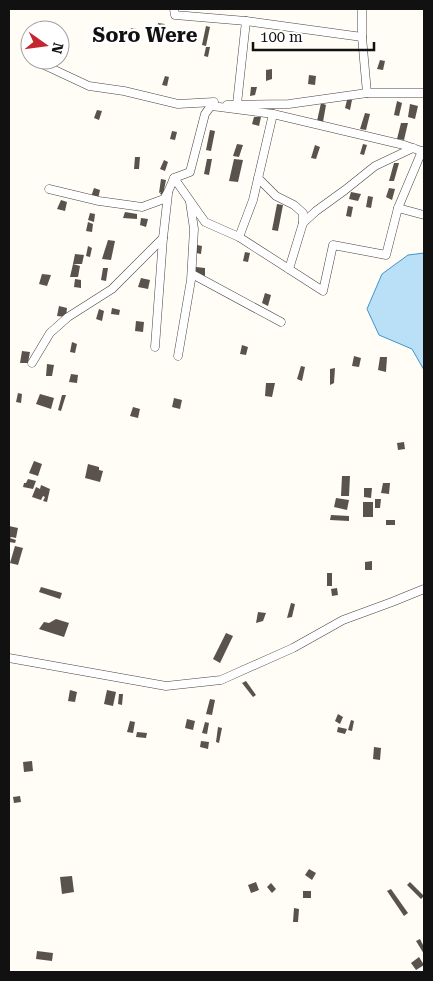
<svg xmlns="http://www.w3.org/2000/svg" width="433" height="981" font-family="'Roboto Serif',serif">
<rect width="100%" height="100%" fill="#fffdf5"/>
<path fill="#b9e0f7" stroke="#3f96cf" d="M424,253V370L412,349L379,335L367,309L382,274L408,255Z"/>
<g fill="#5a524d">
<path d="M158,23L165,24L163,32L157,31Z"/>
<path d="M206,26L210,27L206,46L202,45Z"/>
<path d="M131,28L136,29L134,38L129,37Z"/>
<path d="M155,32L162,33L161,42L153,41Z"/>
<path d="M206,47H210L208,57L204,56Z"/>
<path d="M380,60L385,61L383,70L377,69Z"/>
<path d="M272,69V79L266,81V70Z"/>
<path d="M309,75L316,76L315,85L308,84Z"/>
<path d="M165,76L169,77L167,86L162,85Z"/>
<path d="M251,87H257L255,95L250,96Z"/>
<path d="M347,100H352L350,110L345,108Z"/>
<path d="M397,101L402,103L399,116L394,115Z"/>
<path d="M321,103L326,105L323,122L317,121Z"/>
<path d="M410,104L418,106L415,119L408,117Z"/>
<path d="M97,110L102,111L99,120L94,118Z"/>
<path d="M365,113L370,114L366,130L360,129Z"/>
<path d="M254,117H261L259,126L252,124Z"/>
<path d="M401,123H408L404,140L397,139Z"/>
<path d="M210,130L215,131L211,151L206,150Z"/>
<path d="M172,131L177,132L175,140L170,139Z"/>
<path d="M237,144L243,145L239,157L233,156Z"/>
<path d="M363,144L367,145L364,155L360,154Z"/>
<path d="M315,145L320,147L316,159L311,158Z"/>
<path d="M135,157H140L139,169H134Z"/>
<path d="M207,159H212L209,175L204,174Z"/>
<path d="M234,159L243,160L238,182L229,181Z"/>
<path d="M164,160L168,162L165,171L160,169Z"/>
<path d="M394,163H399L394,181H389Z"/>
<path d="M161,179L166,180L163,195L160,194L161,192L159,193Z"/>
<path d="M94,188L100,190L98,199L91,197Z"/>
<path d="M389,188L395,189L392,200L386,197Z"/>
<path d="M351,192L361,194L358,201L349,199Z"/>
<path d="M368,196L373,197L371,208L366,207Z"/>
<path d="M61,200L67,202L65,211L57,209Z"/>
<path d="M277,204L283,205L278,231L272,230Z"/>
<path d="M348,206L353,207L351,217L346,216Z"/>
<path d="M125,212L137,214V219L123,218Z"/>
<path d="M90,213L95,214L94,222L88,220Z"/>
<path d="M141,218L148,219L146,227L140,225Z"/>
<path d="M88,222L93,224L92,232L86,231Z"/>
<path d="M108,240L115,241L111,260L102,259Z"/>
<path d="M197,245L202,246L201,254L196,253Z"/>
<path d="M88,246L92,248L90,257L86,256Z"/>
<path d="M245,252L250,253L248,262L243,261Z"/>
<path d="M75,254L84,255L82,264H73Z"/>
<path d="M73,264L80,266L78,277H70Z"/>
<path d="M196,267L205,268V276L196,275Z"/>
<path d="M103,268H108L106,281L101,280Z"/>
<path d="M42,274L51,275L47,286L39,284Z"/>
<path d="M141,278L150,280L148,289L138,287Z"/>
<path d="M75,279L81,280V288L74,287Z"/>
<path d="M265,293L271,295L268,306L262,303Z"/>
<path d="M59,306L67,308L66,317L57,316Z"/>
<path d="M112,308L120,310L119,315L111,314Z"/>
<path d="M99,309L104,311L102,321L96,319Z"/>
<path d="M136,321L144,322L143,332L135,331Z"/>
<path d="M72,342L77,344L75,353L70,352Z"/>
<path d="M242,345L248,347L246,355L240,354Z"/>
<path d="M22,351L30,352L28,363H20Z"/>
<path d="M354,356L361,358L359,367L352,366Z"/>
<path d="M380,357H387L386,372L378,370Z"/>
<path d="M47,364L54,365L52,376H46Z"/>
<path d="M301,366L305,367L302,381L297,379Z"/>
<path d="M335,368L334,383L330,385V369Z"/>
<path d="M71,374L78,375L77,383L69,382Z"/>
<path d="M266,383H275L272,397L265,396Z"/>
<path d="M18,393L22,394L21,403L16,402Z"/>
<path d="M40,394L54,398L51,409L36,404Z"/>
<path d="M62,395H66L61,411L58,410Z"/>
<path d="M174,398L182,400L180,409L172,407Z"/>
<path d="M133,407L140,409L138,418L130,416Z"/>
<path d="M404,442L405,449L398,450L397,443Z"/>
<path d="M34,461L42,464L38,476L29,473Z"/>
<path d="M88,464L99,467V470L103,471L100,482L85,478Z"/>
<path d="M342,476H350L349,496H341Z"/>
<path d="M28,479L36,481L33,489L23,487L24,483H26Z"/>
<path d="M383,483H390L389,494L381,493Z"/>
<path d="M41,485L50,489L47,502L43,501L45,497L43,496L41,500L32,497L36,487L40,489Z"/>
<path d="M364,488H372L371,498L364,497Z"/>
<path d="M336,498L349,500L347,510L334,507Z"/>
<path d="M375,499H381L380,508H375Z"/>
<rect x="363" y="502" width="10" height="15"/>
<path d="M331,515L349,516V521L330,520Z"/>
<rect x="386" y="520" width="9" height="5"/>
<path d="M9,526L18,528L16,538L11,537L10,538L16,540L15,543L9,542Z"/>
<path d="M15,546L23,548L18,565L10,563Z"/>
<path d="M372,561V570H365V562Z"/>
<rect x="327" y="573" width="5" height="13"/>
<path d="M41,587L62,593L60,599L39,592Z"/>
<path d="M337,588L338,595L332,596L331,589Z"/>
<path d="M291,603L295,604L292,617L287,618Z"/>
<path d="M258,612L266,613L263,621L256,623Z"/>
<path d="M56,619L69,623L64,637L39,629L44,622L49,623Z"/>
<path d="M226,633L233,636L220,663L213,659Z"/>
<path d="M246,681L256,695L253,697L242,683Z"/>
<path d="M70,690L77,692L75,702L68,701Z"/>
<path d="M107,690L116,692L113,706L104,704Z"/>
<path d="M119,694H123L122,705L118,704Z"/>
<path d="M210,699L215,700L212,715L206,714Z"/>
<path d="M338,714L343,717L340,724L335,721Z"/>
<path d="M187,719L195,721L193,730L185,728Z"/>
<path d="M351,720L354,721L352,731L348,730Z"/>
<path d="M130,721L135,722L133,733L127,732Z"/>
<path d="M205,722L209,723L207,734L202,733Z"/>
<path d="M218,727L222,728L219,743L216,742Z"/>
<path d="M338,727L347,729L345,734L337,732Z"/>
<path d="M137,732L147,733L146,738L136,737Z"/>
<path d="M201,741L209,742L208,749L200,747Z"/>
<path d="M374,747L381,748L380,760L373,759Z"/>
<path d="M32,761L33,771L24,772L23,762Z"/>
<path d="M20,796L21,802L14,803L13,797Z"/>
<path d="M309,869L316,873L312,880L305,875Z"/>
<path d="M72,876L74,892L62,894L60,877Z"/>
<path d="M256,882L259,890L251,893L248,885Z"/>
<path d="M410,882L424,896L421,899L407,885Z"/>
<path d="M271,883L276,889L272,893L267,887Z"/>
<path d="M391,889L408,913L404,916L387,891Z"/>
<rect x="303" y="891" width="8" height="7"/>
<path d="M294,908L299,909L298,922H293Z"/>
<path d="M420,939L424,947V954L416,941Z"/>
<path d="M37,951L53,953L52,961L36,959Z"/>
<path d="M419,957L424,965L416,970L411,963Z"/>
</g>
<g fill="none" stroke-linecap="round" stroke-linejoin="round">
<g stroke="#444" stroke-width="9">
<g id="minor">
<path d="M174,9L175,15L246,21L362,37"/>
<path d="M362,9V37L367,93"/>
<path d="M44,65L89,86L124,91L178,104L214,102L212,106L273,114L404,145L424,152"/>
<path d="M237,104L246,21"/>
<path d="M227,105L289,104L367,93H424"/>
<path d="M174,178L205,222L239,237L323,291L333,245L386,255L398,208L424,215"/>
<path d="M258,178L276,196L294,205L303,213V223"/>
<path d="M49,189L99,201L142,207L164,199L168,192L174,178L190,172L205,114L213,103"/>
<path d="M398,208L422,151"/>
<path d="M239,237L253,200L273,114"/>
<path d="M289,269L303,223L316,211L345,190L375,166L413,148"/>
<path d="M192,274L281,322"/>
<path d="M155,347L163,238"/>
<path d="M178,356L191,280L194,229L190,202"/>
<path d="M32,363L50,333L68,317L112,289L163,238L168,194"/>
<path d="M9,658L166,686L221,680L293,648L343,620L392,602L424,589"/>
</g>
</g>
<use href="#minor" stroke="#fff" stroke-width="8"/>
</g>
<g text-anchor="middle" stroke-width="5" stroke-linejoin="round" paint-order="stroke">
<g font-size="20" font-weight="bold" fill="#111" stroke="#fff">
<text x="145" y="42">Soro Were</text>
</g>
</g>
<rect width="433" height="981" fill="none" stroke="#111111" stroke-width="20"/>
<g transform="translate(45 45) rotate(104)"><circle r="24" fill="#ffffff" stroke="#a0a0a0"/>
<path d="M0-4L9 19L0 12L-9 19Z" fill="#c4262e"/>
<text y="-8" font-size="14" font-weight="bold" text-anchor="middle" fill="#111111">N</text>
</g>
<path d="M253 42v8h121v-8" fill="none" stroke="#111111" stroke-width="2.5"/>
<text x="260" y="42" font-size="15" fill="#111111" stroke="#ffffff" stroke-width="4" paint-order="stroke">100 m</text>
</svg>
